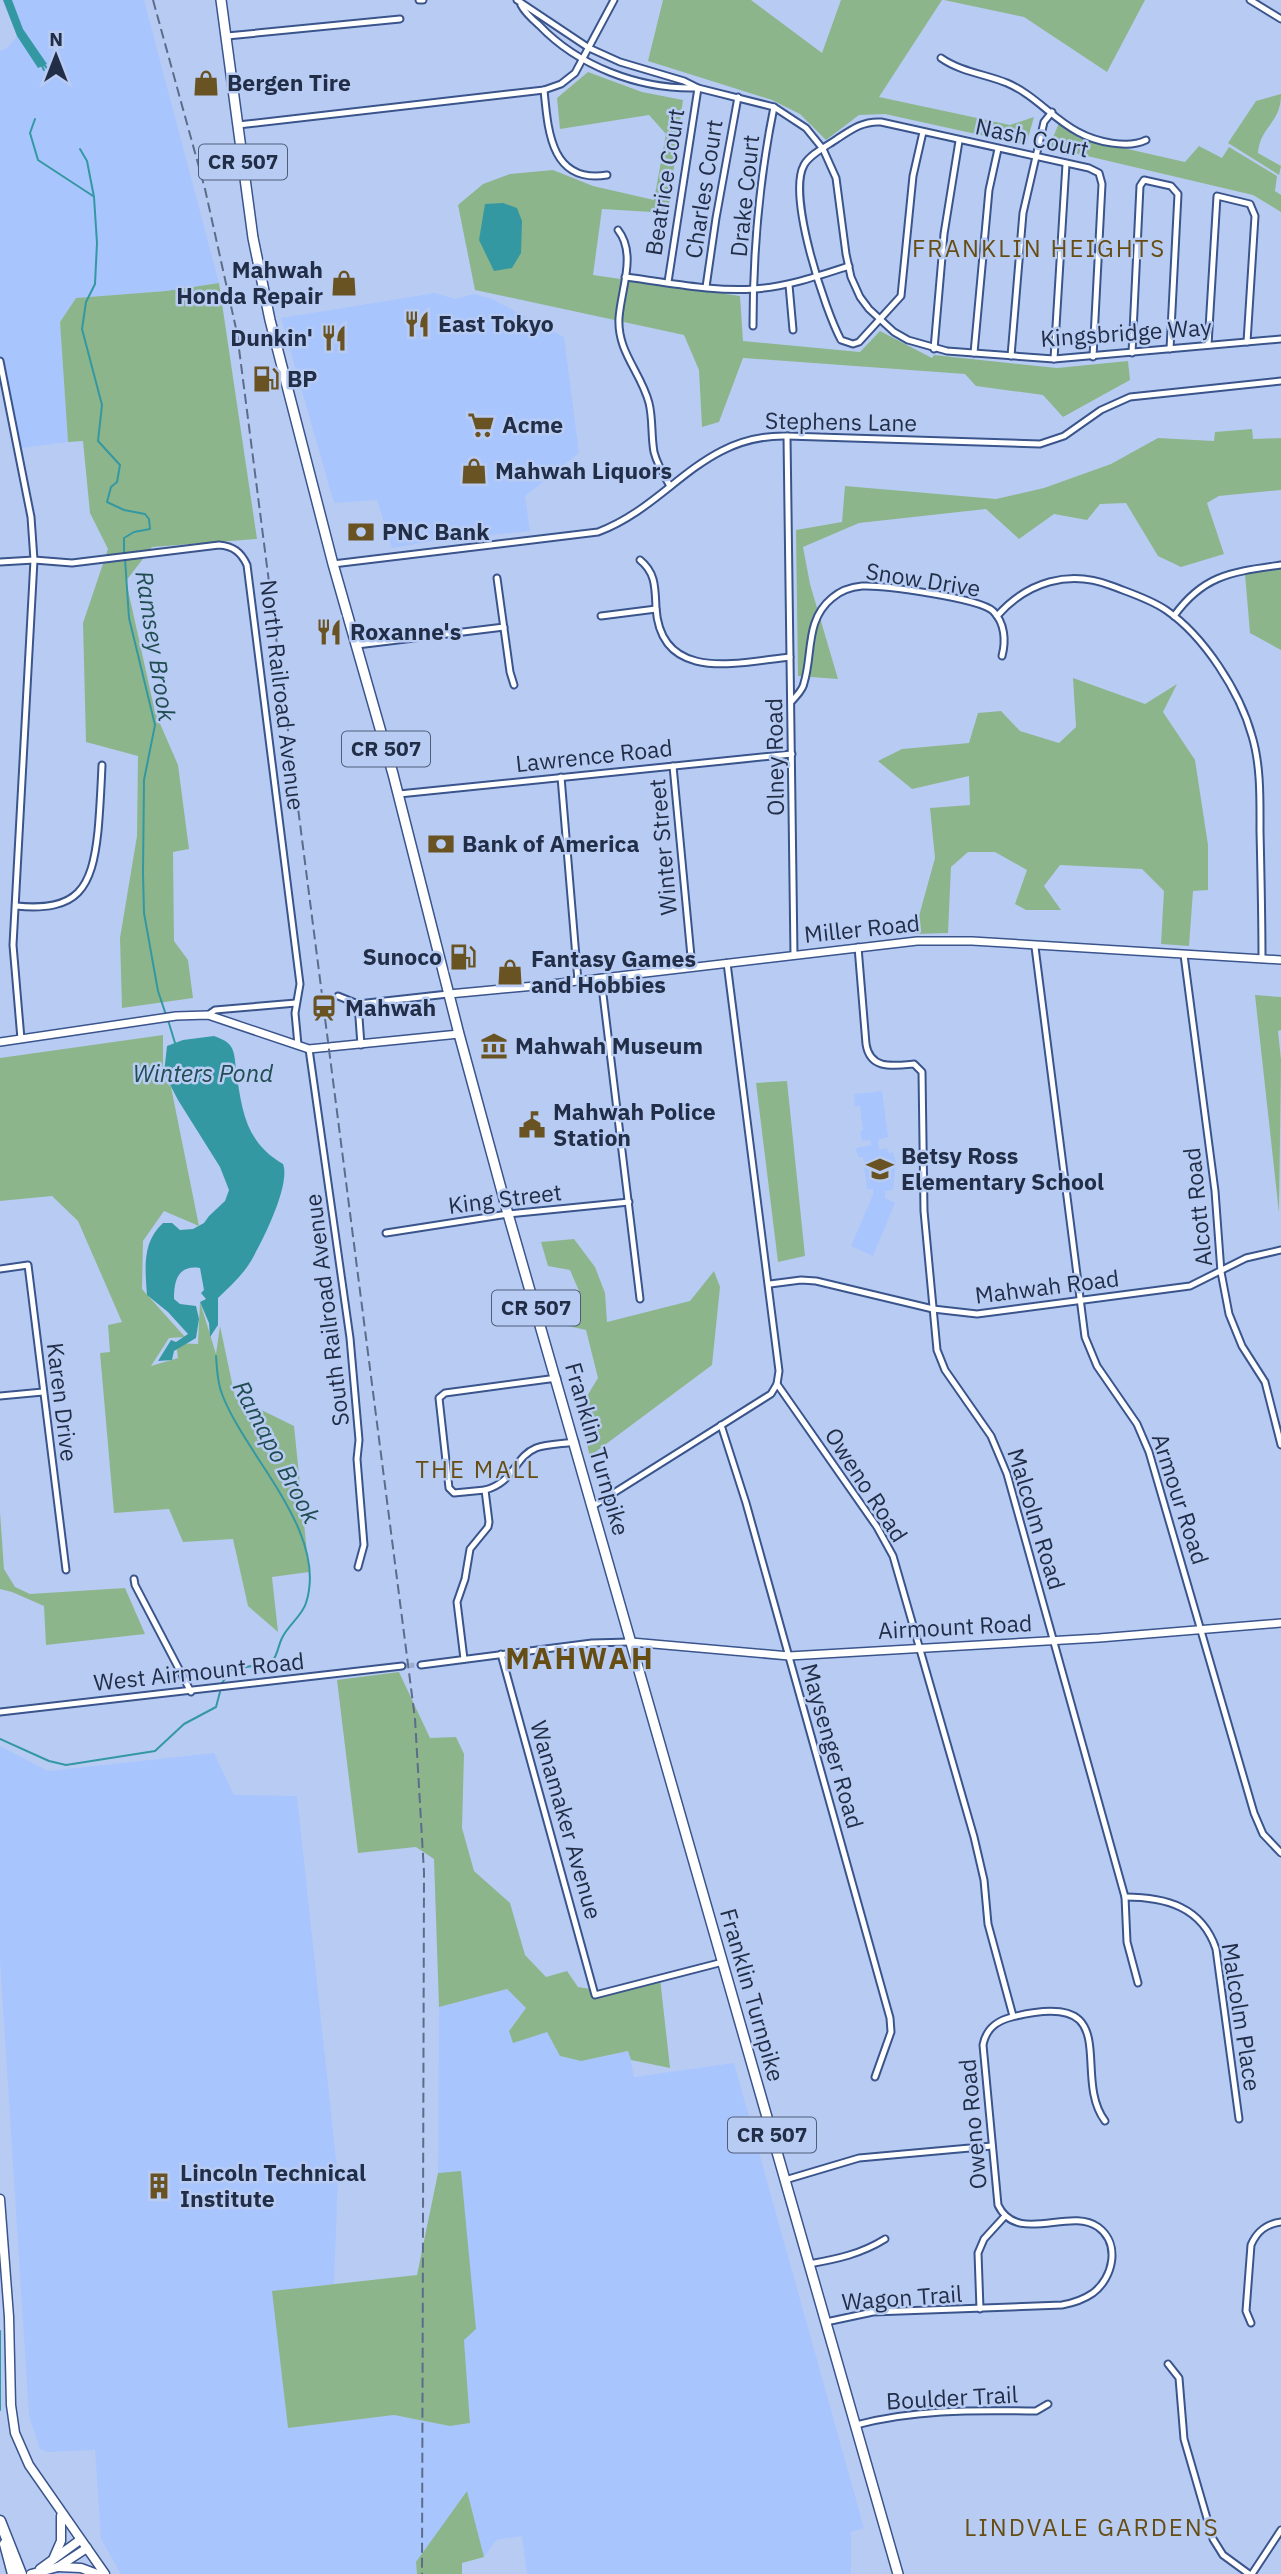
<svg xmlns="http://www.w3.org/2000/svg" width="1281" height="2574" font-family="'IBM Plex Sans',sans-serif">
<rect width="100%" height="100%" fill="#b8ccf3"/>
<g fill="#a9c5fd">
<path d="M12,0H144L219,283L166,291L76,298L60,322L68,442L14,449L0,373V51L7,48L23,29Z"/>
<path d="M435,293L455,299L474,294L492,299L564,337L579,453L525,496L530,531L439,540L392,548L377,500L334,503L281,318Z"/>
<path d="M882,1091L888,1137L878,1140L879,1150L887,1148L888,1153L893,1152L896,1162L893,1190L885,1191V1198L895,1203L873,1256L851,1246L873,1195V1189H867L863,1157H858L856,1148L872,1145L870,1140L862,1141L860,1132L863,1130L860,1106H855L854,1094Z"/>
<path d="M0,1746L48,1771L214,1753L234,1795L297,1796L338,2178L334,2284L273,2291L288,2428L394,2415L450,2426L470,2423L464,2340L461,2172L438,2173L439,2007L507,1989L526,2008L509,2030L547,2032L560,2056L581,2061L629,2051L634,2077L734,2063L864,2528L851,2532V2574H527L522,2536L496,2540L484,2557L467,2492L416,2562L417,2574H121L101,2539L95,2450L47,2452L40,2449L29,2416L0,1960Z"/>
</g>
<g fill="#8db58c">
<path d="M663,0H751L822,53L841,0H942L879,97L1010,125L1034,117L1026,145L885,114L859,115L826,140L800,114L772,100L648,61Z"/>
<path d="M944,0H1145L1107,72L1024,17Z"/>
<path d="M588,72L642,92L683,100L668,213L602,209L593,275L740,296L743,341L860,352L880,331L932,358L934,355L1057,368L1128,361L1130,380L1063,417L1043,395L976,386L965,374L743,358L719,422L702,427L699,370L684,335L475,290L458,205L483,184L510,174L553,170L593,186L654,200L666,134L649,115L560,129L557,98Z"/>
<path d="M1281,94C1281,124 1260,126 1258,153L1281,166L1279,175L1228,143L1256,101Z"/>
<path d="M1059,123L1079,138L1185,162L1199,146L1222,158L1229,147L1277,176L1275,191L1281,195V212L1253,195L1049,147Z"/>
<path d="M219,283L257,539L152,547L126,581L155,712L178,765L189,849L173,852L174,941L188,960L193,998L122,1008L120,938L137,836L138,756L86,742L83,623L108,549L90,513L83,441L68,442L60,322L76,298L166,291Z"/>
<path d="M1252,429L1253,439L1281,438V490L1219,496L1207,503L1224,554L1181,567L1158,556L1126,503L1100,504L1087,520L1054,514L1019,539L986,509L859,523L803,547L810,584L838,679L798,676L796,530L842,522L845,486L996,499L1044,488L1111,464L1158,438L1214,441L1215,432Z"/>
<path d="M1281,567V650L1250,633L1245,574Z"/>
<path d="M1073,678L1145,704L1177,684L1163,712L1195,760L1208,845V890L1193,891L1189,946L1161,944L1164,891L1142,869L1060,865L1044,886L1061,910H1026L1015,904L1027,870L995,852H968L951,867L948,933L914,934L935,858L930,808L970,805L969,776L912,789L878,761L902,749L969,743L978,713L1001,711L1020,731L1059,743L1076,727Z"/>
<path d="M1255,995L1281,997V1030L1278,1031L1281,1060L1279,1213Z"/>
<path d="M163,1035V1079L171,1087L199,1226L164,1211L143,1241L142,1289L185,1337L169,1338L151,1366L178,1358L176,1343L198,1344L200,1302L216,1354L220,1326L235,1397L294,1426L309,1572L272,1577L278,1632L248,1606L233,1539L183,1542L169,1509L114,1513L100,1353L110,1352L108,1325L122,1322L78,1221L52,1196L0,1201V1058Z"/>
<path d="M787,1081L805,1256L778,1262L756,1083Z"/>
<path d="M574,1239L595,1267L605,1293L607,1322L690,1301L714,1271L720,1287L712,1365L590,1456L578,1411L598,1378L586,1330L555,1323L551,1308L579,1291L570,1270L548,1266L541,1242Z"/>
<path d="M0,1512L4,1569L15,1587L30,1594L125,1588L145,1634L46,1645L44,1606L12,1592L0,1589Z"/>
<path d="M399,1672L430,1738L456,1737L464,1754L462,1828L474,1871L510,1903L525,1955L546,1977L567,1971L578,1987L604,1991L660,1978L670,2068L631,2060L628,2051L581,2061L560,2056L547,2032L513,2043L509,2031L526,2008L507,1989L439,2007L434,1859L416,1847L358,1853L337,1680Z"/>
<path d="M461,2171L476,2329L464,2340L470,2423L450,2426L394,2415L288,2428L272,2291L417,2275L438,2173Z"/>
<path d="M467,2491L484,2557L462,2563V2574H417L416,2562Z"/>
</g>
<g fill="#3498a2">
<path d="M3,0H12L23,29L47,64L38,68L17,36Z"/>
<path d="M503,203L517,208L522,221L521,253L512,268L494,271L479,240L485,204Z"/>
<path d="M214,1036C219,1038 225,1040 229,1044C235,1050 235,1061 236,1070C242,1110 245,1142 283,1164C291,1185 262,1242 251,1261C243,1275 229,1287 218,1298V1325L210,1337L209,1323L200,1302L206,1299L201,1293L204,1290L200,1268C178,1265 174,1280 174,1299L180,1304L196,1306L199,1319L196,1338L174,1351L172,1360L158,1361L171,1340L176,1342L188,1334L168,1312L147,1295C145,1268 142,1242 163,1223H172L180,1230L193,1229L204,1223L209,1216L225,1201L229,1190L220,1167L178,1100L164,1073L167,1046L183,1040Z"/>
</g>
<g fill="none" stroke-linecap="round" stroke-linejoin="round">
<g stroke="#3498a2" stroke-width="2">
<path d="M44,65L48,69"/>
<path d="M42,66L44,70"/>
<path d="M35,119L30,133L38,160L93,196"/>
<path d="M80,149L87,161L94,197L97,243L95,284L86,302L82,329L102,405L98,441L120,465L117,482L111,487L107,502L124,510L145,514L149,519L150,529L134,532L124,538V553"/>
<path d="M125,559L129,618L155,725L144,780L143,873L144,913L158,991L166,1015"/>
<path d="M168,1020L175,1043"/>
<path d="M216,1356C217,1368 217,1382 222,1394C245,1456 329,1532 306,1603C302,1616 288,1625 282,1638C278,1646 278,1654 272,1662L231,1670L222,1683"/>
<path d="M0,1739L49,1761L66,1765L155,1751L184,1724L216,1707L220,1692"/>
<path d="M0,2331V2410"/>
</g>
<path stroke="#9aacd1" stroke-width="5" stroke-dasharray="5 2.5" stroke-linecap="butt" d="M402,1666L421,1665"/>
<g stroke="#3a548c" stroke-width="9">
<g id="minor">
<path d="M419,0H423"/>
<path d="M517,0L589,48L620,62L684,81L698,88L774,107L806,128L823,149L836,178L846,254L851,277L860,297L869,309L894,332L908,340L947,351L1054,359L1281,339"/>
<path d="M1250,0L1281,19"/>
<path d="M521,5C525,13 532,19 539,25C578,66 638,89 695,88"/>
<path d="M227,36L400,19"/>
<path d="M941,58C961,72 985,74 1007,83C1035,95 1053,119 1078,132C1096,142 1128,149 1146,140"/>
<path d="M544,90C548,131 551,184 607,175"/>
<path d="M238,125L544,90L561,84L575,73L614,0"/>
<path d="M923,132L913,176L901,296L859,342L853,344L841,340C825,310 787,196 804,165C810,154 827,146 837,139C852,129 863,121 881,122L1089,168L1099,173L1102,184L1093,357"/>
<path d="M618,230C637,254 621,289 619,318C617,352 641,372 649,403C653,419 651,436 654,452C657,464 663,474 670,486"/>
<path d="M625,277C667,282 712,292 754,289C787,287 818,276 849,266"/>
<path d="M668,282L698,88"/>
<path d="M789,285L793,330"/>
<path d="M706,287L716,218L738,97"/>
<path d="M753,326C753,252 759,180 774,107"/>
<path d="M1208,345L1217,196L1250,204L1255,216L1247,342"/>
<path d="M934,349L944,234L959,141"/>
<path d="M974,353L989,190L998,149"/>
<path d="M1132,353L1140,186L1144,180L1171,186L1178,194L1170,349"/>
<path d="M1011,356L1023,213L1044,122L1052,112"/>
<path d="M1054,359L1066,164"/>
<path d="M0,361L31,517L34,560L13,945L21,1039"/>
<path d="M787,436L794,955"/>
<path d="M640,560C656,573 655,588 656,608C661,684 740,662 790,657"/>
<path d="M0,562L34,560L72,563L219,545C233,546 241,552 247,565L300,984L295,1013L298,1045"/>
<path d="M333,564L598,532C670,505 701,434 787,436L1040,444L1064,436L1101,410L1130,397L1281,381"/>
<path d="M497,578L510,672L514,685"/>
<path d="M601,616L656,609"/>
<path d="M997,616C1027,582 1069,569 1112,586C1130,593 1150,599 1166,610C1204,636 1240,692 1252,736C1261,766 1260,800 1260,831C1261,874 1262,917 1262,959"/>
<path d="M1174,616C1204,574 1233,572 1281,565"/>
<path d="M357,645L504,627"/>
<path d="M792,701C797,695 803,690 804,683C813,654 805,620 832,598C840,591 851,587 862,586C883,585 979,598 993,611C1005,623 1006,641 1002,656"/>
<path d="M673,766L692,967"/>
<path d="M561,777L578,981"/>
<path d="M399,794L792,754"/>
<path d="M16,906C78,912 92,889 98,831C100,809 101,788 102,765"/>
<path d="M858,947L866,1044C870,1070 893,1066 914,1064L922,1072L924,1211L937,1350L945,1370L991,1436L1007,1474L1125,1897L1127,1942L1138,1983"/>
<path d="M1035,947L1085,1337L1097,1366L1137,1424L1149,1452L1254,1813L1263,1834L1281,1853"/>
<path d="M1184,955L1215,1191L1221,1272L1229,1314L1242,1346L1265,1382L1281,1445"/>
<path d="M601,978L640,1299"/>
<path d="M338,996L358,1004L448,994"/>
<path d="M358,1004L361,1045"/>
<path d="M208,1015L215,1010L296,1003"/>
<path d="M309,1049L350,1338L359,1440L357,1459L364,1545L358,1567"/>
<path d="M386,1233L508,1214L629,1202"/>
<path d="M0,1269L28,1265L66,1570"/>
<path d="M770,1284L801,1280L816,1281L933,1309L977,1314L1190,1286L1246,1258L1281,1250"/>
<path d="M777,1384L877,1527L893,1556L974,1837L984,1880L988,1924L1013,2016"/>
<path d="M0,1396L43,1392"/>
<path d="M721,1425L746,1503L890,2018L891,2032L875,2077"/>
<path d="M485,1490L454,1493L449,1488L439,1398L445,1393L557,1378"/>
<path d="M593,1506L771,1394L777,1384L779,1371L727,963"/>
<path d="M134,1579L135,1585L191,1692"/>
<path d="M501,1654L595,1995L723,1962"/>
<path d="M464,1659L457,1602L465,1579L470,1549L488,1527L489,1522L485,1490C515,1482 514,1457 536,1448C547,1444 562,1444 575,1442"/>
<path d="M421,1665L592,1643L630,1642"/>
<path d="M0,1712L402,1666"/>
<path d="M1125,1897C1166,1897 1202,1907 1216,1949L1239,2119"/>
<path d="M785,2180L859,2158L992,2146"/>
<path d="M809,2264C837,2259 861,2254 885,2239"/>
<path d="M980,2309L978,2253L984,2239L1005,2216"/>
<path d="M826,2322L873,2312L1062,2305C1073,2303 1083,2300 1093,2293C1113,2278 1121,2244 1098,2227C1070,2207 1017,2245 998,2205L983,2045C986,2029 996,2021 1012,2017C1128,1988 1070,2074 1105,2121"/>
<path d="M1251,2323L1246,2311L1251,2245C1257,2231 1266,2224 1281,2222"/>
<path d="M1168,2364L1179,2378L1184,2439L1213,2539L1223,2555L1249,2574"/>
<path d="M856,2425C912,2410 970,2410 1028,2411H1036L1048,2404"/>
<path d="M1252,2574L1281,2530"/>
</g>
</g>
<g stroke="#3a548c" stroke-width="10">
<g id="tertiary">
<path d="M449,994L535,986L917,941H972L1281,960"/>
<path d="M0,1042L176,1016L208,1015L309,1049L459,1034"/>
<path d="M631,1642L789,1656L1099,1638L1281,1623"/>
</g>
</g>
<g stroke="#3a548c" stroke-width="11">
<g id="secondary">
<path d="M0,2199L9,2317L11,2405L15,2433L29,2465L105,2574"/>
<path d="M54,2557L61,2541V2516"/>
<path d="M58,2567L81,2568L97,2574"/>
<path d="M40,2569L80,2540"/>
<path d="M31,2574L58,2567L87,2548"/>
</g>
</g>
<g stroke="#3a548c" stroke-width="12">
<path id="primary" d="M221,0L253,238L270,320L333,564L393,774L459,1034L508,1214L898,2574"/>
</g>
<g stroke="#3a548c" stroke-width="13">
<g id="trunk">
<path d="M0,2521L21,2574"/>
<path d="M5,2544L13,2574"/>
</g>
</g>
<use href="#minor" stroke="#fff" stroke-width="5"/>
<use href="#tertiary" stroke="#fff" stroke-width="7"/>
<use href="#secondary" stroke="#fff" stroke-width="8"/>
<use href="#primary" stroke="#fff" stroke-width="9"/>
<use href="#trunk" stroke="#fff" stroke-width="10"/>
<path stroke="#5c6c8a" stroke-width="2" stroke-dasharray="10 5" stroke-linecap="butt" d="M153,0L205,189L237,333L415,1719L424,1872L422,2574"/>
</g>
<defs>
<g id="shop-bare" transform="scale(2.1)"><path d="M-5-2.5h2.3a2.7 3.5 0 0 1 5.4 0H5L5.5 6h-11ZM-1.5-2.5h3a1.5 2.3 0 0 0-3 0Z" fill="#695322" stroke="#b8ccf3" stroke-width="2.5" paint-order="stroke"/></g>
<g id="restaurant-bare" transform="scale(2.1)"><path d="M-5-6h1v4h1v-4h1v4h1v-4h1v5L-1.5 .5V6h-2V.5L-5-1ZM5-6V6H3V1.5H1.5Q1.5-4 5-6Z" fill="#695322" stroke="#b8ccf3" stroke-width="2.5" paint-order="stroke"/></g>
<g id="fuel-bare" transform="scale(2.1)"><path d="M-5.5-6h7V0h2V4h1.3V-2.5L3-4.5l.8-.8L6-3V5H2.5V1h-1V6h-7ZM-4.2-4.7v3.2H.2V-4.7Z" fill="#695322" stroke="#b8ccf3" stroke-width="2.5" paint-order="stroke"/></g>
<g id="supermarket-bare" transform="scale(2.1)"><path d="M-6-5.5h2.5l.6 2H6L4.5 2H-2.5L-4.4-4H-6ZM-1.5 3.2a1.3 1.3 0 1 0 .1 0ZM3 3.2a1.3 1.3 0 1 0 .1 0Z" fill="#695322" stroke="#b8ccf3" stroke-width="2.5" paint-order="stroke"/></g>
<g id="bank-bare" transform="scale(2.1)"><path d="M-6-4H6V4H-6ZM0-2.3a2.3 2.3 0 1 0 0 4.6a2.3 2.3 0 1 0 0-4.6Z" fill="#695322" stroke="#b8ccf3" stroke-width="2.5" paint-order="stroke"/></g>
<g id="station-bare" transform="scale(2.1)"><path d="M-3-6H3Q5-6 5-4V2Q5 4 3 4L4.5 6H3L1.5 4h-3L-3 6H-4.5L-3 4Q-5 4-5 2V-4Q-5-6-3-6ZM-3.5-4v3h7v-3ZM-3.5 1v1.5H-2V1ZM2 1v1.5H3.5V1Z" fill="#695322" stroke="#b8ccf3" stroke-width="2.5" paint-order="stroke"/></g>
<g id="museum-bare" transform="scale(2.1)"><path d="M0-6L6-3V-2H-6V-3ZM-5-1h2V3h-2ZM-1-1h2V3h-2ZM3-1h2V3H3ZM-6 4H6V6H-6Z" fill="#695322" stroke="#b8ccf3" stroke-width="2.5" paint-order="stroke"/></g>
<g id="civic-bare" transform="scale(2.1)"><path d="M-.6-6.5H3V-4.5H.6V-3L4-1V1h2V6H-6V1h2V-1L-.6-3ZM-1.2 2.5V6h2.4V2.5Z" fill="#695322" stroke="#b8ccf3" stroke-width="2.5" paint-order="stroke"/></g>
<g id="school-bare" transform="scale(2.1)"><path d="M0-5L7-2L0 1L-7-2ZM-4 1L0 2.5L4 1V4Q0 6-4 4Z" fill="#695322" stroke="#b8ccf3" stroke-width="2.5" paint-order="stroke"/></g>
<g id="building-bare" transform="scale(2.1)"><path d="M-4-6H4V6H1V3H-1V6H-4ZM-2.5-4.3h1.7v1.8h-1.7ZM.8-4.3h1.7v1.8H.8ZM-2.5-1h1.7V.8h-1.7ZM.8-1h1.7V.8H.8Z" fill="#695322" stroke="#b8ccf3" stroke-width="2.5" paint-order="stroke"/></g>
</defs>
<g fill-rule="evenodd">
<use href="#shop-bare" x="206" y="83"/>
<use href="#shop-bare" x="344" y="283"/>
<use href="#restaurant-bare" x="417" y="324"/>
<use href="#restaurant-bare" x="334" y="338"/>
<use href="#fuel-bare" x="266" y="379"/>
<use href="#supermarket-bare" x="481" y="425"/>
<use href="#shop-bare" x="474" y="471"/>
<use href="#bank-bare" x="361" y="532"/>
<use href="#restaurant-bare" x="329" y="632"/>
<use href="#bank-bare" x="441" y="844"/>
<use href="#fuel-bare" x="463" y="957"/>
<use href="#shop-bare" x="510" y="972"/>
<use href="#station-bare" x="324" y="1008"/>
<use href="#museum-bare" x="494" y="1046"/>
<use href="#civic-bare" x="532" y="1125"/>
<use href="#school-bare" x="880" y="1169"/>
<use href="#building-bare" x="159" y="2186"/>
</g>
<g text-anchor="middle" stroke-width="5" stroke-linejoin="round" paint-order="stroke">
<g fill="#b8ccf3" stroke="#4f5d7b" stroke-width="2">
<rect x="199" y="144.5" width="88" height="35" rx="5"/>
<rect x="342" y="731.5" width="88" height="35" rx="5"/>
<rect x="492" y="1290.5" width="88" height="35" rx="5"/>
<rect x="728" y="2117.5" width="88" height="35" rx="5"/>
</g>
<g font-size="21" font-weight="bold" fill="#222e47">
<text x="243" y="169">CR 507</text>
<text x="386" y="756">CR 507</text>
<text x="536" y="1315">CR 507</text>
<text x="772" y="2142">CR 507</text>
</g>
<g font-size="23" font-weight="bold" fill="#222e47" stroke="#b8ccf3" text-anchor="start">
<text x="227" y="91">Bergen Tire</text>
<text x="323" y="278" text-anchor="end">Mahwah<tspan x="323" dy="26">Honda Repair</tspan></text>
<text x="438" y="332">East Tokyo</text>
<text x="313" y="346" text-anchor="end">Dunkin'</text>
<text x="287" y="387">BP</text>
<text x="502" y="433">Acme</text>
<text x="495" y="479">Mahwah Liquors</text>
<text x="382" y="540">PNC Bank</text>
<text x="350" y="640">Roxanne's</text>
<text x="462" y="852">Bank of America</text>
<text x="442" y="965" text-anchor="end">Sunoco</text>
<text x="531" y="967">Fantasy Games<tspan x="531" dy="26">and Hobbies</tspan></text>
<text x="345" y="1016">Mahwah</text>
<text x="515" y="1054">Mahwah Museum</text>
<text x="553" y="1120">Mahwah Police<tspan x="553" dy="26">Station</tspan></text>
<text x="901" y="1164">Betsy Ross<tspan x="901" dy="26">Elementary School</tspan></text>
<text x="180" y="2181">Lincoln Technical<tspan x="180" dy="26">Institute</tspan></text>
</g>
<g font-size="23" fill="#222e47" stroke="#b8ccf3">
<text transform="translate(1032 138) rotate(12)" y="8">Nash Court</text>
<text transform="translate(665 182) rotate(-81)" y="8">Beatrice Court</text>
<text transform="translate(704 189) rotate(-81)" y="8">Charles Court</text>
<text transform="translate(745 196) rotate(-84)" y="8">Drake Court</text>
<text transform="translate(1126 333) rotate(-4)" y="8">Kingsbridge Way</text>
<text transform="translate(841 422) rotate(1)" y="8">Stephens Lane</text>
<text transform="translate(923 580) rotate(9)" y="8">Snow Drive</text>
<text transform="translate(282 695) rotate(83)" y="8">North Railroad Avenue</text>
<text transform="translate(594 756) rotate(-6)" y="8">Lawrence Road</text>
<text transform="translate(775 757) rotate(-91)" y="8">Olney Road</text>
<text transform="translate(663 847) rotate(-95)" y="8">Winter Street</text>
<text transform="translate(862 929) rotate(-6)" y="8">Miller Road</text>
<text transform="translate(505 1199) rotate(-7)" y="8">King Street</text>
<text transform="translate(1198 1207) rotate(-96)" y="8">Alcott Road</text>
<text transform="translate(1047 1287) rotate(-7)" y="8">Mahwah Road</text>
<text transform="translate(327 1310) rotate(-97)" y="8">South Railroad Avenue</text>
<text transform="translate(62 1402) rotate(83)" y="8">Karen Drive</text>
<text transform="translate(597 1449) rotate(74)" y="8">Franklin Turnpike</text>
<text transform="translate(866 1485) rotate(57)" y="8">Oweno Road</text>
<text transform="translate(1180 1499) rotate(72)" y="8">Armour Road</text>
<text transform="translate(1036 1519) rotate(73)" y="8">Malcolm Road</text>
<text transform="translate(955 1627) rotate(-3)" y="8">Airmount Road</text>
<text transform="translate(199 1672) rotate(-6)" y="8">West Airmount Road</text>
<text transform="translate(832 1746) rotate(74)" y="8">Maysenger Road</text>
<text transform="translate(566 1820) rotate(74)" y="8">Wanamaker Avenue</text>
<text transform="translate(752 1995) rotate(74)" y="8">Franklin Turnpike</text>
<text transform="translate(1241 2017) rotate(81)" y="8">Malcolm Place</text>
<text transform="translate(973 2124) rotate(-95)" y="8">Oweno Road</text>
<text transform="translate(902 2298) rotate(-4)" y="8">Wagon Trail</text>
<text transform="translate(952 2398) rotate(-3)" y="8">Boulder Trail</text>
</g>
<g font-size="24" letter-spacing="2" fill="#664d13" stroke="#b8ccf3">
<text x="1039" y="257">FRANKLIN HEIGHTS</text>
<text x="478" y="1478">THE MALL</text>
<text x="1092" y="2536">LINDVALE GARDENS</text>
</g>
<g font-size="24" font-style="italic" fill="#214d52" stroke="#b8ccf3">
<text transform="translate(155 646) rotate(81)" y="8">Ramsey Brook</text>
<text x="203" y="1082">Winters Pond</text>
<text transform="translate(276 1452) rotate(62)" y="8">Ramapo Brook</text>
</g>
<g font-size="30" font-weight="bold" letter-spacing="2" fill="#664d13" stroke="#b8ccf3">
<text x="580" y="1669">MAHWAH</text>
</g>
</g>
<g transform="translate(56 56)" stroke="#b8ccf3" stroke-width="5" paint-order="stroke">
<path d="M0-5L12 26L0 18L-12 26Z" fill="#222e47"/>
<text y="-10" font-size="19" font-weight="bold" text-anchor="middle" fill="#222e47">N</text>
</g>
</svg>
